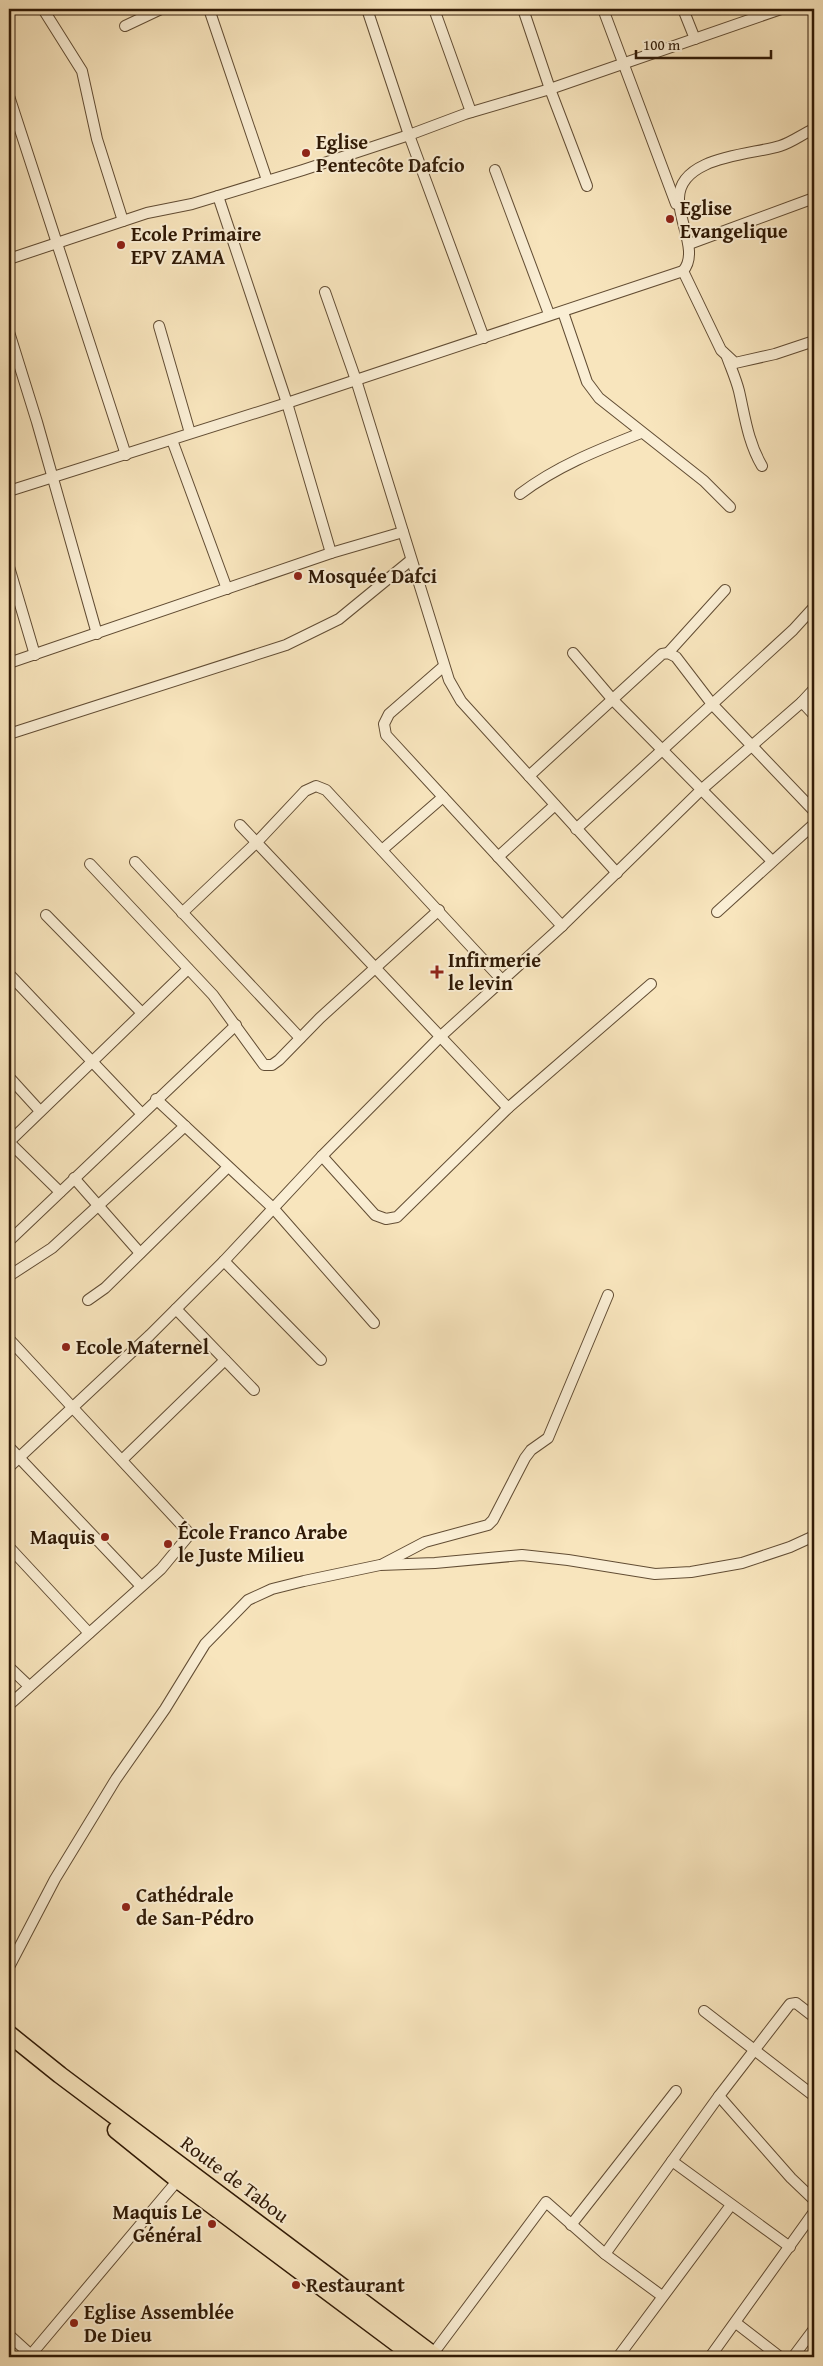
<svg xmlns="http://www.w3.org/2000/svg" width="823" height="2366" font-family="'Gentium Book Plus',serif">
<rect width="100%" height="100%" fill="#f8e5bd"/>
<filter id="stains"><feTurbulence type="fractalNoise" baseFrequency=".004" numOctaves="4"/><feColorMatrix values="0 0 0 0 .2 0 0 0 0 .09 0 0 0 0 .02 0 0 0 .5 -.17"/></filter>
<radialGradient id="worn" r=".72"><stop offset=".6" stop-color="#630" stop-opacity="0"/><stop offset="1" stop-color="#630" stop-opacity=".3"/></radialGradient>
<g fill="none" stroke-linecap="round" stroke-linejoin="round">
<g stroke="#624d34" stroke-width="12">
<g id="minor">
<path d="M43,9L82,71L97,139L123,221"/>
<path d="M209,9L267,180"/>
<path d="M367,9L409,135L484,338"/>
<path d="M434,9L471,112"/>
<path d="M523,9L550,89L587,186"/>
<path d="M603,9L676,204"/>
<path d="M683,9L695,39"/>
<path d="M125,26L161,9"/>
<path d="M9,96L126,455"/>
<path d="M495,170L549,314"/>
<path d="M218,196L287,403L331,553"/>
<path d="M689,244L814,198"/>
<path d="M9,259L147,213L192,204L303,170L409,135L465,114L550,89L781,9"/>
<path d="M683,271L721,350L735,363L775,354L814,341"/>
<path d="M325,292L356,380L449,680L461,701L617,873"/>
<path d="M563,312L587,382L599,398L704,481L730,507"/>
<path d="M159,326L190,433"/>
<path d="M9,332L37,422L97,634"/>
<path d="M727,357C731,368 736,379 739,391C745,417 748,442 762,466"/>
<path d="M172,440L227,589"/>
<path d="M9,491L287,403L683,271C699,253 678,221 679,198C680,156 751,155 780,146C793,142 802,134 814,129"/>
<path d="M520,494C557,466 598,450 641,433"/>
<path d="M9,567L35,655"/>
<path d="M573,653L613,700L772,861"/>
<path d="M668,653L725,590"/>
<path d="M9,663L331,553L403,532"/>
<path d="M444,666L389,714L384,724L386,735L562,926"/>
<path d="M802,702L814,689"/>
<path d="M9,734L286,645L339,619L411,560"/>
<path d="M529,776L662,654L668,653L676,657L712,704L814,811"/>
<path d="M240,825L508,1108L651,984"/>
<path d="M576,829L793,630L814,607"/>
<path d="M382,850L443,797"/>
<path d="M498,857L555,805"/>
<path d="M135,862L300,1038"/>
<path d="M90,864L213,995L264,1065H272L279,1060L320,1018L439,910"/>
<path d="M717,912L814,824"/>
<path d="M182,913L257,842L305,791L316,786L326,790L502,980"/>
<path d="M46,915L142,1013"/>
<path d="M9,974L141,1113"/>
<path d="M9,1077L40,1111"/>
<path d="M156,1099L274,1209L374,1323"/>
<path d="M9,1142L188,969"/>
<path d="M9,1142L60,1192"/>
<path d="M322,1156L375,1215L386,1219L397,1217L508,1108"/>
<path d="M74,1178L140,1253"/>
<path d="M9,1241L236,1025"/>
<path d="M224,1261L321,1360"/>
<path d="M9,1276L52,1248L185,1126"/>
<path d="M88,1300L105,1288L228,1167"/>
<path d="M176,1309L254,1390"/>
<path d="M9,1339L190,1534L161,1569L9,1705"/>
<path d="M9,1447L141,1586"/>
<path d="M122,1460L225,1360"/>
<path d="M9,1467L150,1335L224,1261L322,1156L441,1036L562,926L701,790L802,702L814,715"/>
<path d="M9,1547L89,1633"/>
<path d="M383,1564L425,1542L488,1525L493,1520L525,1458L531,1450L548,1438L608,1295"/>
<path d="M9,1667L29,1686"/>
<path d="M9,1967L55,1879L116,1779L165,1709L205,1644L248,1600L272,1589L304,1581L380,1565L435,1563L522,1555L568,1560L655,1574L691,1572L742,1563L790,1547L814,1536"/>
<path d="M704,2011L814,2096"/>
<path d="M719,2096L791,2178L814,2200"/>
<path d="M672,2161L790,2247"/>
<path d="M571,2225L676,2091"/>
<path d="M605,2254L719,2096L790,2004L796,2003L814,2017"/>
<path d="M736,2323L780,2357"/>
<path d="M9,2335L31,2355"/>
<path d="M432,2355L546,2202L605,2254L662,2296"/>
<path d="M29,2357L178,2180"/>
<path d="M618,2357L731,2205"/>
<path d="M710,2357L814,2212"/>
<path d="M793,2357L814,2329"/>
</g>
</g>
<g stroke="#301a06" stroke-width="19">
<g id="primary">
<path d="M9,2034L60,2075L436,2357"/>
<path d="M116,2130L178,2180L415,2357"/>
</g>
</g>
<use href="#minor" stroke="#faeed4" stroke-width="10"/>
<use href="#primary" stroke="#f8e5bd" stroke-width="16"/>
</g>
<g fill="#8f2418" stroke="#faeed4" stroke-width="2">
<circle cx="306" cy="153" r="5"/>
<circle cx="670" cy="219" r="5"/>
<circle cx="121" cy="245" r="5"/>
<circle cx="298" cy="576" r="5"/>
<path d="M434.5 964.5h5v5h5v5h-5v5h-5v-5h-5v-5h5z"/>
<circle cx="66" cy="1347" r="5"/>
<circle cx="105" cy="1537" r="5"/>
<circle cx="168" cy="1544" r="5"/>
<circle cx="126" cy="1907" r="5"/>
<circle cx="212" cy="2224" r="5"/>
<circle cx="296" cy="2285" r="5"/>
<circle cx="74" cy="2323" r="5"/>
</g>
<g text-anchor="middle" stroke-width="4" stroke-linejoin="round" paint-order="stroke">
<g font-size="20" font-weight="bold" fill="#301a06" stroke="#faeed4" text-anchor="start">
<text x="316" y="149">Eglise<tspan x="316" dy="23">Pentecôte Dafcio</tspan></text>
<text x="680" y="215">Eglise<tspan x="680" dy="23">Evangelique</tspan></text>
<text x="131" y="241">Ecole Primaire<tspan x="131" dy="23">EPV ZAMA</tspan></text>
<text x="308" y="583">Mosquée Dafci</text>
<text x="448" y="967">Infirmerie<tspan x="448" dy="23">le levin</tspan></text>
<text x="76" y="1354">Ecole Maternel</text>
<text x="178" y="1539">École Franco Arabe<tspan x="178" dy="23">le Juste Milieu</tspan></text>
<text x="95" y="1544" text-anchor="end">Maquis</text>
<text x="136" y="1902">Cathédrale<tspan x="136" dy="23">de San-Pédro</tspan></text>
<text x="202" y="2219" text-anchor="end">Maquis Le<tspan x="202" dy="23">Général</tspan></text>
<text x="306" y="2292">Restaurant</text>
<text x="84" y="2319">Eglise Assemblée<tspan x="84" dy="23">De Dieu</tspan></text>
</g>
<g font-size="20" fill="#301a06" stroke="#faeed4">
<text transform="translate(235 2179) rotate(37)" y="7">Route de Tabou</text>
</g>
</g>
<rect width="823" height="2366" fill="none" stroke="#f8e5bd" stroke-width="30"/>
<rect x="10" y="10" width="803" height="2346" fill="none" stroke="#301a06" stroke-width="2.5"/>
<rect x="15" y="15" width="793" height="2336" fill="none" stroke="#301a06"/>
<path d="M636 50v8h135v-8" fill="none" stroke="#301a06" stroke-width="2.5"/>
<text x="643" y="50" font-size="15" fill="#301a06" stroke="#faeed4" stroke-width="4" paint-order="stroke">100 m</text>
<rect width="100%" height="100%" filter="url(#stains)"/>
<rect width="100%" height="100%" fill="url(#worn)"/>
</svg>
